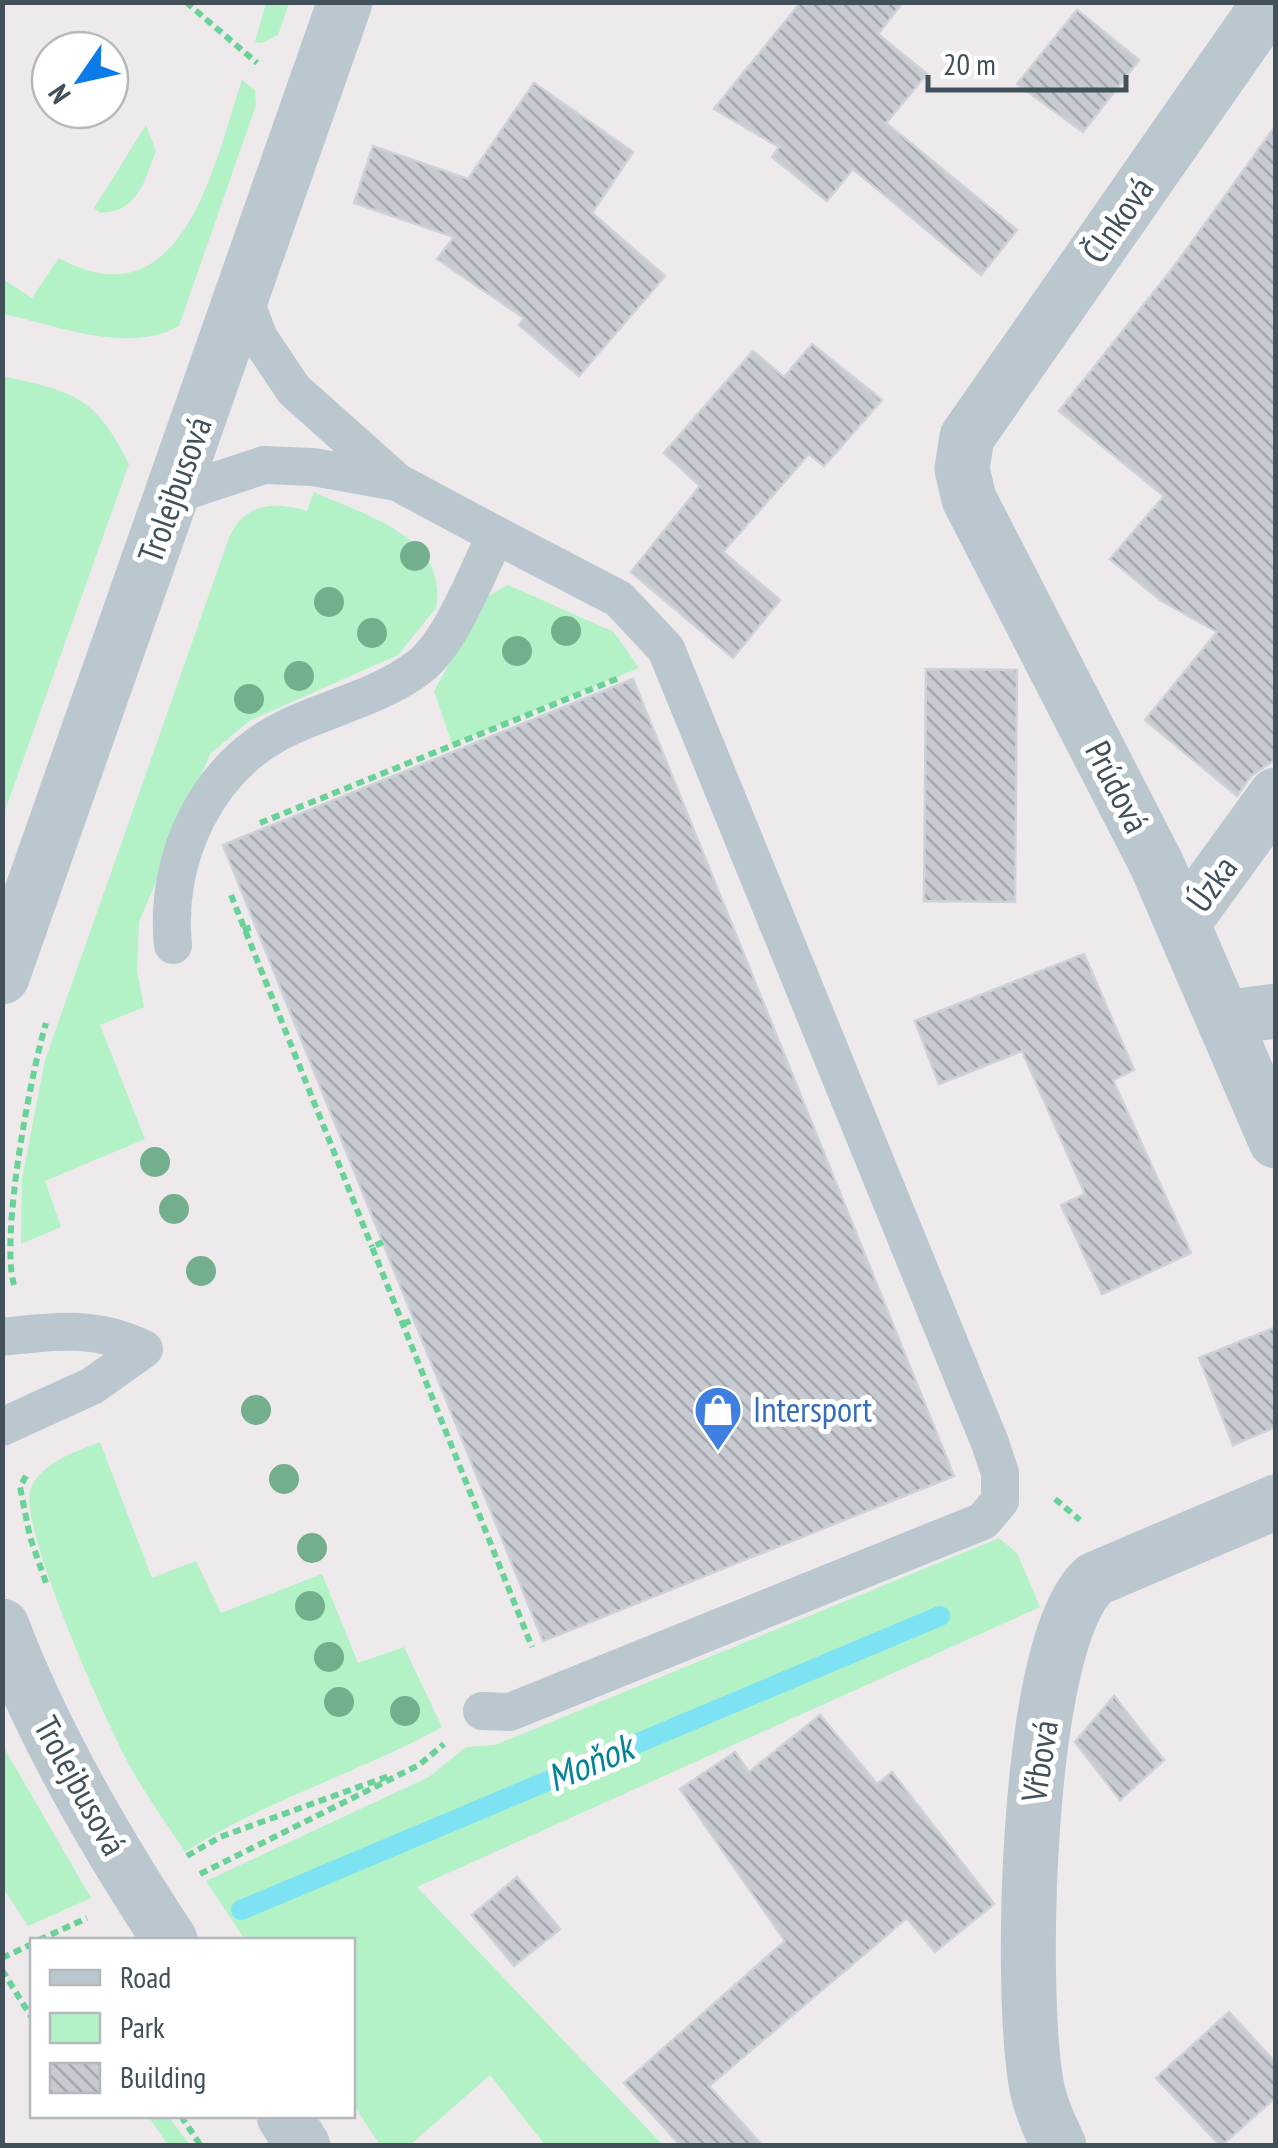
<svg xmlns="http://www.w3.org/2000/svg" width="1278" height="2148" font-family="'PT Sans Narrow',sans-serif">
<defs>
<pattern id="building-back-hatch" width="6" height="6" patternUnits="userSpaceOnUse" patternTransform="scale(2.5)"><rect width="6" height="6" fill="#c7cad1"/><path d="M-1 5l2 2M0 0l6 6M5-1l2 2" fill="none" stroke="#a3a6ad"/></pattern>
</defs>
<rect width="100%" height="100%" fill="#eeeaeb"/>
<g fill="#b3f1c7">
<path d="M266,3H289L278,35L261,43L255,42Z"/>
<path d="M242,80L255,90L256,105L179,326C128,355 56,325 3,314V279L32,298L59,258C184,327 215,160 242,80Z"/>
<path d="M146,125L156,151C144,181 139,211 101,213L94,208Z"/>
<path d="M3,376C75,392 95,396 129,464L3,816Z"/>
<path d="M314,492C365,516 449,536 436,608L398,655L249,721L210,754L139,922L137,972L144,1007L100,1025L145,1139L45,1181L61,1227L21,1244L22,1179L45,1060L230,535C246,503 275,501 307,511Z"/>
<path d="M508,585L614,632L639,668L452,744L434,691L488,596Z"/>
<path d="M100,1442L152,1578L196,1561L221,1613L322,1574L358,1663L404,1647L442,1727C359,1773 265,1800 185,1852C167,1824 147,1797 131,1768C109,1729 16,1523 31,1488C41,1463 77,1451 100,1442Z"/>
<path d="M999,1538L1017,1553L1040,1607L417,1887L663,2145H545L490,2075L410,2145H380L353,2104L352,1940H245L206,1881L429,1777L466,1747L495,1745Z"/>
<path d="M3,1746L91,1898L28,1926L3,1888Z"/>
<path d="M148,2116H168L190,2145H168Z"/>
</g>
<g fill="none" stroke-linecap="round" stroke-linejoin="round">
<path stroke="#7de2f2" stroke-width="20" d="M241,1910L940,1616"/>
</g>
<g fill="url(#building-back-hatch)" stroke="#ced2d8" stroke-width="2.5">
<path d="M801,2H903L878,34L927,74L886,123L1017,230L981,275L853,169L827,201L772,157L779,147L714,109Z"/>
<path d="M1077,10L1139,60L1083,132L1017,84Z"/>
<path d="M534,83L633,152L592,213L665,276L579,376L519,325L524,318L437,259L454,237L354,203L373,146L468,179Z"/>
<path d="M1276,125V759L1251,776L1237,796L1145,720L1217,632L1160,600L1110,559L1164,496L1059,411L1176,264Z"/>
<path d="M812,344L882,400L824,466L809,454L723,552L780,600L733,658L631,572L700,486L664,453L753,351L784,377Z"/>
<path d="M926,669L1017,670L1015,902L924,901Z"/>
<path d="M633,679L954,1476L543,1641L223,845Z"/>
<path d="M1084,954L1134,1070L1113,1080L1191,1253L1102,1294L1061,1205L1085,1194L1022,1051L939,1084L915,1021Z"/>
<path d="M1276,1327V1427L1233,1445L1199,1358Z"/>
<path d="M1114,1696L1164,1760L1120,1800L1075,1742Z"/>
<path d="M820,1715L877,1784L892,1772L994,1904L935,1952L907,1918L709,2086L763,2146H681L624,2083L785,1941L680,1789L735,1752L749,1772Z"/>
<path d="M517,1877L560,1929L514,1966L472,1915Z"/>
<path d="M1229,2012L1276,2063V2097L1221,2146L1156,2078Z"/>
</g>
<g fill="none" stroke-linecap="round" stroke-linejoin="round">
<g stroke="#69d297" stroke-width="6" stroke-dasharray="8 5" stroke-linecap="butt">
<path d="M186,2L257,63"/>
<path d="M260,823L619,678"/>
<path d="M231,895L372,1247"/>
<path d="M243,930L255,926"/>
<path d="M383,1242L372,1247L532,1647"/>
<path d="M14,1285C0,1236 30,1077 46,1023"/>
<path d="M403,1324L414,1319"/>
<path d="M26,1476L20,1487L30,1537L46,1583"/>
<path d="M1055,1499L1080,1520"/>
<path d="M187,1856L220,1837L389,1776"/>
<path d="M200,1874L419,1765L444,1744"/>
<path d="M39,1940L87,1918"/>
<path d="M2,1958L32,1944"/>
<path d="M2,1970L32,2018"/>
<path d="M181,2116L201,2146"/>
</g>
<g stroke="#bac7cf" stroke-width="38">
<path d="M243,296L259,338L294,390L397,482L496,535"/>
<path d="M173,495L264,465L313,467L397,482"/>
<path d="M173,945C164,858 207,766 287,728C328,708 382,696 419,667C452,642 477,572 496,535L619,599L666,649L990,1443L1000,1473V1501L983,1521L510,1712L482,1711"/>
<path d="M2,1337C55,1331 95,1325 144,1349L92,1386L2,1427"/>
</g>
<g stroke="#bac7cf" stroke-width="55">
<path d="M1270,2L967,437L962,469L969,499L1157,865L1276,1141"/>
<path d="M1183,923L1276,795"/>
<path d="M2,977L345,2"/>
<path d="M1224,1018L1276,1011"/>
<path d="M2,1626C43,1735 106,1843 170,1940"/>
<path d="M284,2116L303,2146"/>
<path d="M1059,2146C1050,2127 1041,2108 1037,2088C1019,1997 1025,1637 1095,1579L1276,1502"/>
</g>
</g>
<g fill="#73af8c">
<circle cx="415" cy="556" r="15"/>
<circle cx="329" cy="602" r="15"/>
<circle cx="566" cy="631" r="15"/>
<circle cx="372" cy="633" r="15"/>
<circle cx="517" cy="651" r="15"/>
<circle cx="299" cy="676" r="15"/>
<circle cx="249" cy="699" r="15"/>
<circle cx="155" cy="1162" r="15"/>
<circle cx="174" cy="1209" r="15"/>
<circle cx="201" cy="1271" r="15"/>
<circle cx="256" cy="1410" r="15"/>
<circle cx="284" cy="1479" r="15"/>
<circle cx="312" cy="1548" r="15"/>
<circle cx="310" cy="1606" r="15"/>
<circle cx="329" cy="1657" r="15"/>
<circle cx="339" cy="1702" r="15"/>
<circle cx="405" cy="1711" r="15"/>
</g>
<defs>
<g id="shop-pin" transform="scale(2.5)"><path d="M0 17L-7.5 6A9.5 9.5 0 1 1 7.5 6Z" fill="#3f7fe0" stroke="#fff"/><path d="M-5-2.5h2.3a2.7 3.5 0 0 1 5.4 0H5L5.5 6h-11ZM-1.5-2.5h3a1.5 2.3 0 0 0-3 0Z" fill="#fff"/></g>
</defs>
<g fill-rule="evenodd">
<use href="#shop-pin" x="718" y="1410"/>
</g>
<g text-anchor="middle" stroke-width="10" stroke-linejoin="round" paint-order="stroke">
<g font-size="35" fill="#42505a" stroke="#fff">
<text transform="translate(1118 220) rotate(-55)" y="12">Člnková</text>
<text transform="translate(175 490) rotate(-70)" y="12">Trolejbusová</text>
<text transform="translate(1117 787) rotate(63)" y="12">Prúdová</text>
<text transform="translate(1212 884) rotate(-54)" y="12">Úzka</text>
<text transform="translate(1040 1761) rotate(-81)" y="12">Vŕbová</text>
<text transform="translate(80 1786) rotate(61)" y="12">Trolejbusová</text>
</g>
<g font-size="35" fill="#366cbe" stroke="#fff" text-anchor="start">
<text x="753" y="1422">Intersport</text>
</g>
<g font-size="38" font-style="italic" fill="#038296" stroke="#fff">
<text transform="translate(590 1763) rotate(-23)" y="13">Moňok</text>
</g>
</g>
<rect width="1278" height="2148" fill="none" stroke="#42505a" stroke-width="10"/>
<rect x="30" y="1938" width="325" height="180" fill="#ffffff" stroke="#b3b9bd" stroke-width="2.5"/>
<rect x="50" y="1970" width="50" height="15" fill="#bac7cf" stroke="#b3b9bd" stroke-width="2.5"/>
<text x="120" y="1988" font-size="30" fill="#42505a">Road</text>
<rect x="50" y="2013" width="50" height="30" fill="#b3f1c7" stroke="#b3b9bd" stroke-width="2.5"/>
<text x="120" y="2038" font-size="30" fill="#42505a">Park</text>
<rect x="50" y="2063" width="50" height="30" fill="url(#building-back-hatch)" stroke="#b3b9bd" stroke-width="2.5"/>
<text x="120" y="2088" font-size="30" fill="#42505a">Building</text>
<g transform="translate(80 80) rotate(236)"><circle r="48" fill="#ffffff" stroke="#b3b9bd" stroke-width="2.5"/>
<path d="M0-8L18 38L0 25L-18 38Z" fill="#0a7be8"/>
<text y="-15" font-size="28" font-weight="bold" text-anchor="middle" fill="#42505a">N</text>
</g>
<path d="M928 75v15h198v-15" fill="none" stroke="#42505a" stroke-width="5"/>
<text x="943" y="75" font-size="30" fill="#42505a" stroke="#ffffff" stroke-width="8" paint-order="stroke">20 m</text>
</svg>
